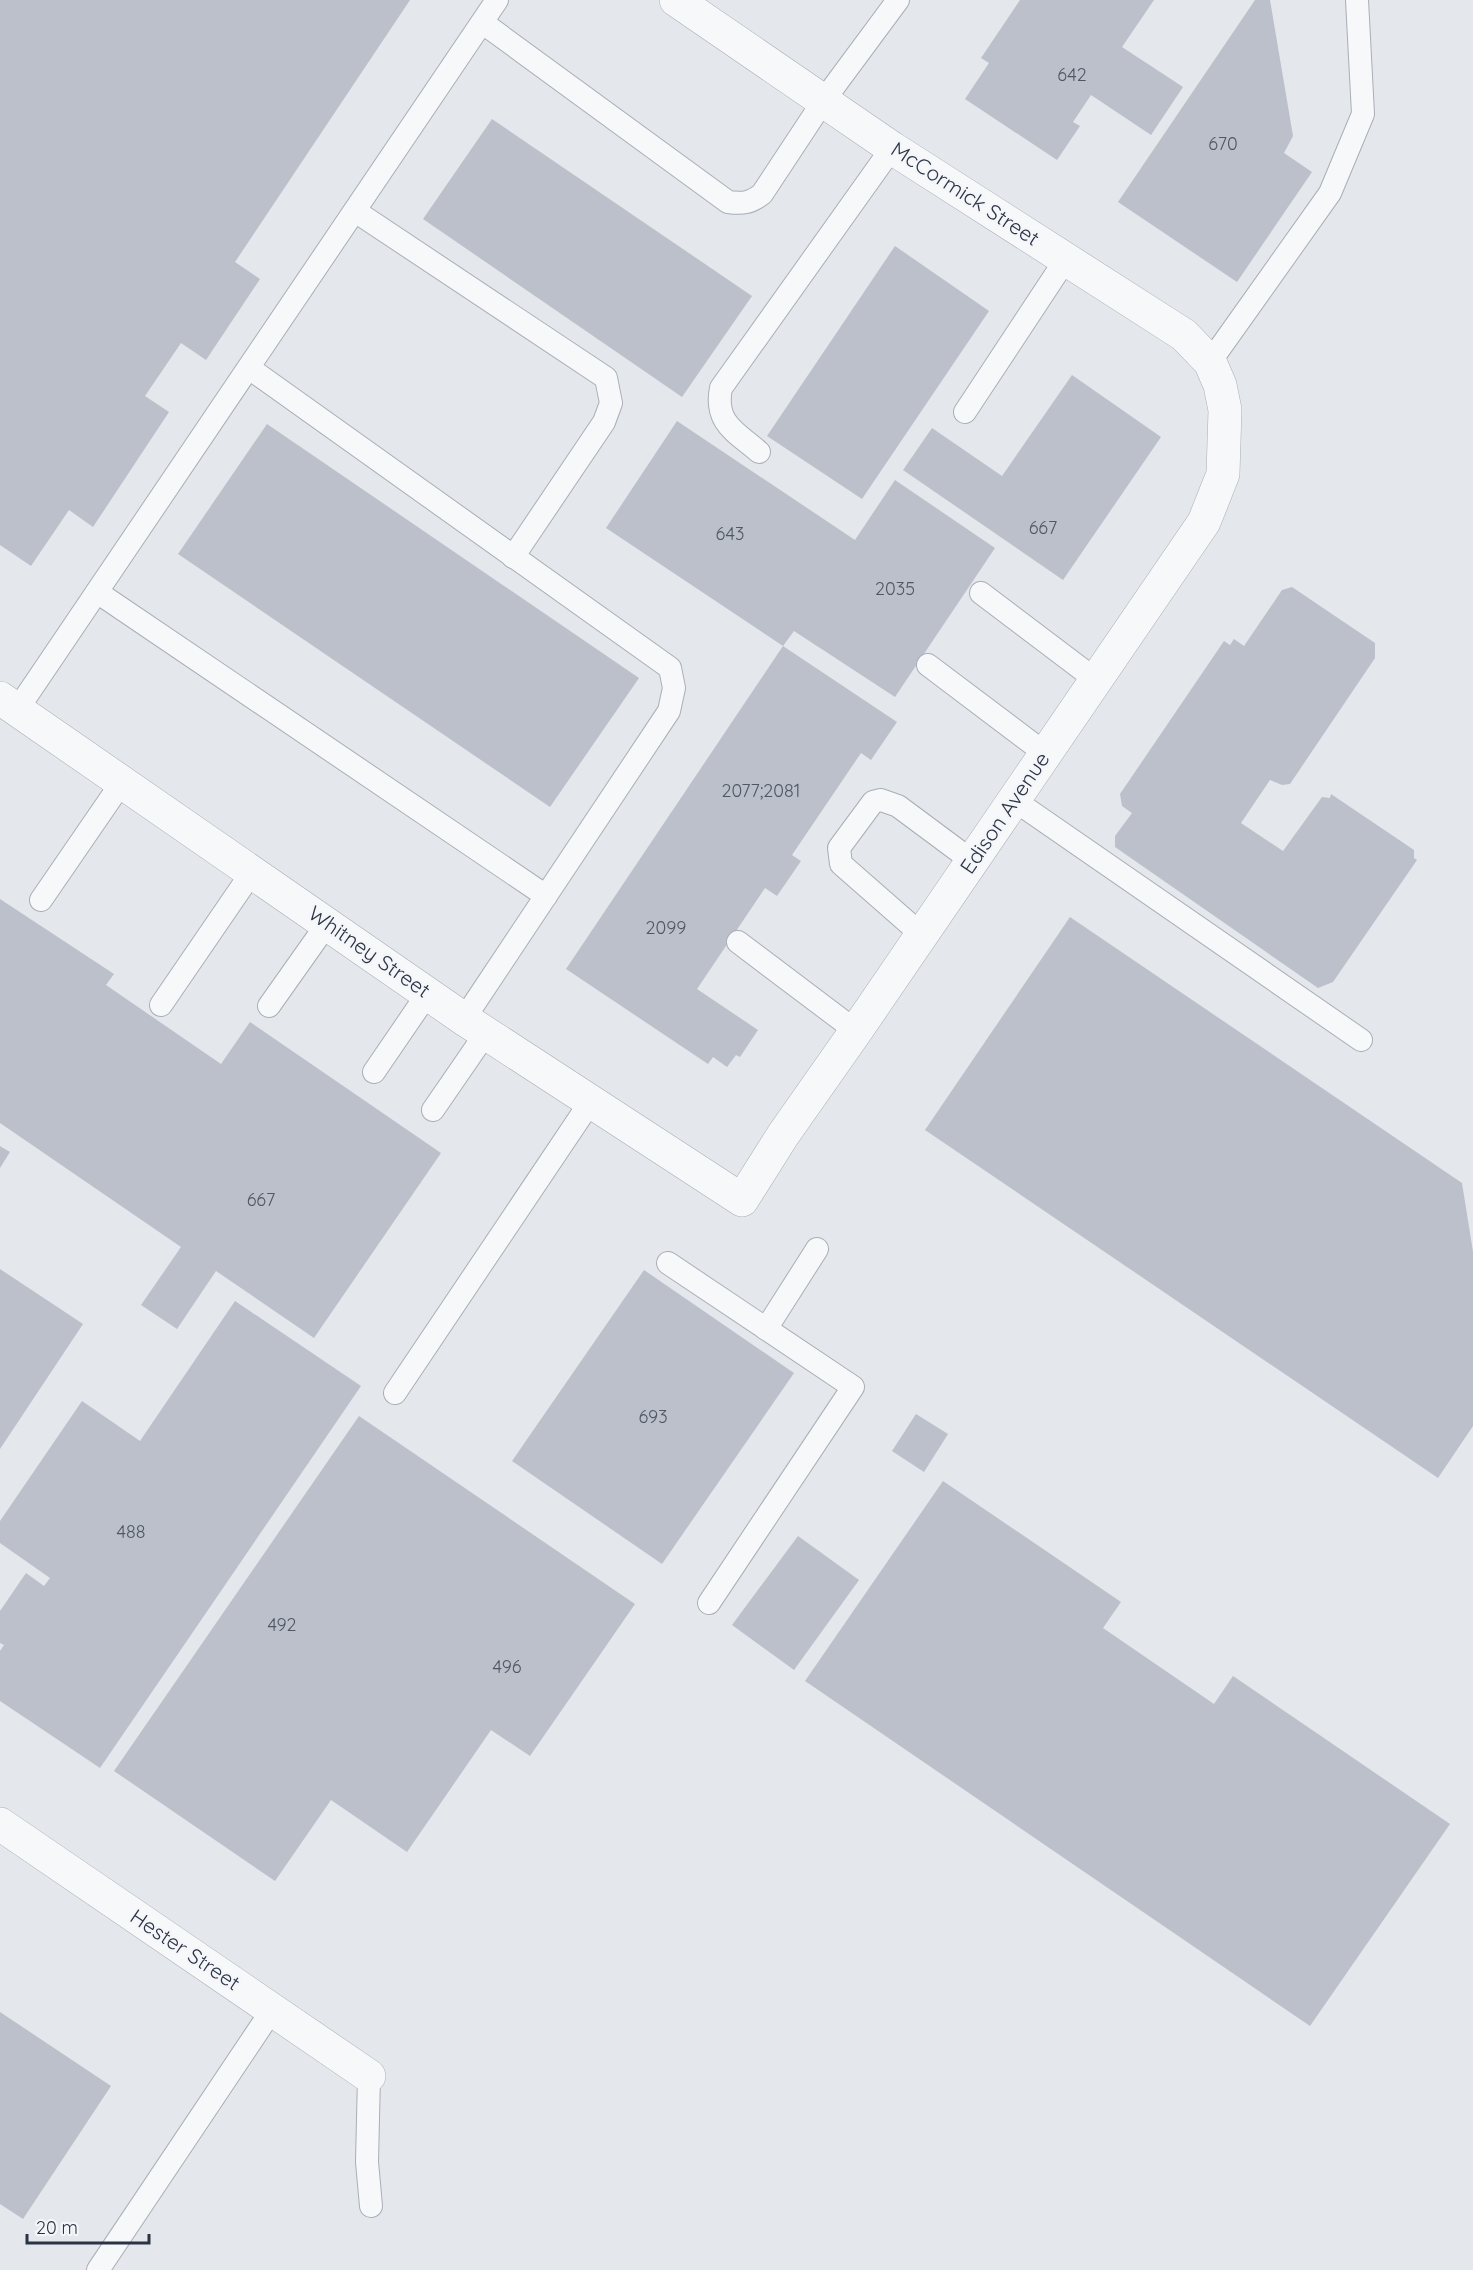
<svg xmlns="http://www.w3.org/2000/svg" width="1473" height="2270" font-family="Quicksand,sans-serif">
<rect width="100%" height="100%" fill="#e4e7ec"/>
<g fill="#bbc0ca">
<path d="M0,0H410L235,262L260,279L206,360L181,343L145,396L169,412L93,527L69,510L31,566L0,545Z"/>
<path d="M1020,0H1154L1122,47L1183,87L1151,135L1091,95L1073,122L1080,126L1057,160L965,99L989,63L981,58Z"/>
<path d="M1255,0H1270L1293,136L1284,153L1312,172L1237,282L1118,202Z"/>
<path d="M492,119L752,296L682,397L423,219Z"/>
<path d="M895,246L989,311L862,499L767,436Z"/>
<path d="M1072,375L1161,437L1063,580L903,470L932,428L1002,476Z"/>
<path d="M677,421L855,540L895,480L995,548L895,697L794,631L783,646L897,722L871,760L861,753L792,855L801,861L777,896L765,888L697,989L758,1030L740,1057L736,1055L727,1067L713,1057L708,1064L566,969L783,646L606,528Z"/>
<path d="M267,424L639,678L550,807L178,554Z"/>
<path d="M1292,587L1375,643V658L1290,784L1282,785L1270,780L1241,823L1283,851L1322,797L1330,798L1331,794L1414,850V858L1417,860L1333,982L1318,988L1115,847V836L1132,813L1122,806L1120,794L1224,641L1230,645L1234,639L1244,646L1282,590Z"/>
<path d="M0,899L114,974L106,985L221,1064L250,1022L441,1153L314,1338L216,1271L177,1329L141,1305L181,1247L0,1123Z"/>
<path d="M1070,917L1462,1183L1473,1252V1426L1438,1478L925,1130Z"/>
<path d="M0,1146L10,1152L0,1168Z"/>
<path d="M0,1269L83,1324L0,1449Z"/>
<path d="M644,1270L794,1373L662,1564L512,1461Z"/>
<path d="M235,1301L361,1386L100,1768L0,1701V1651L4,1645L0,1643V1611L26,1573L44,1586L50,1578L0,1543V1521L82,1401L140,1441Z"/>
<path d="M916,1414L948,1434L924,1472L892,1451Z"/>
<path d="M359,1416L635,1604L530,1756L491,1730L407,1852L331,1800L275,1881L114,1771Z"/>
<path d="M943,1481L1121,1602L1103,1628L1214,1704L1233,1676L1450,1824L1310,2026L805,1681Z"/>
<path d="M798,1536L859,1580L794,1670L732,1625Z"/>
<path d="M0,2012L111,2086L23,2219L0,2204Z"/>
</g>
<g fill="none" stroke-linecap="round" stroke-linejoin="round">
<g stroke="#a9aeb7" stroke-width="24">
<g id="service">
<path d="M483,23L728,202C743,204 750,203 762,194L824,100L898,0"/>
<path d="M355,211L606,378L611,403L604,422L513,557"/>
<path d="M1210,362L1330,193L1363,114L1357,0"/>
<path d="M249,368L670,668L674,688L669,711L464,1019"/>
<path d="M965,412L1066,259"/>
<path d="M759,452C736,432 714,423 721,388L892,148"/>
<path d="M97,592L546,896"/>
<path d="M981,593L1096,680"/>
<path d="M928,665L1046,754"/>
<path d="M17,710L497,0"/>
<path d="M1014,800L1361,1040"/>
<path d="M41,900L122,782"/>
<path d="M922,935L841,864L839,848L873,802L881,800L898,806L972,861"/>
<path d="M738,942L856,1031"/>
<path d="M161,1005L252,872"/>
<path d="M269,1006L327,924"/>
<path d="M374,1072L428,993"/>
<path d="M433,1110L486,1033"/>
<path d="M668,1263L853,1387L709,1603"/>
<path d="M766,1329L817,1249"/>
<path d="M395,1393L591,1101"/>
<path d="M369,2076L367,2162L371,2206"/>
<path d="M98,2270L272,2010"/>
</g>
</g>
<g stroke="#a9aeb7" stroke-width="34">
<g id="minor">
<path d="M0,698L464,1019L742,1200L783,1135L856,1031L1204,522L1223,474L1225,410L1220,385L1210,362L1184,335L892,148L676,0"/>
<path d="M0,1824L369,2076"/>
</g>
</g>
<use href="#service" stroke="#f7f8fa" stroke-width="22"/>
<use href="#minor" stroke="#f7f8fa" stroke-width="33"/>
</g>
<g text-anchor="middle" stroke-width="5" stroke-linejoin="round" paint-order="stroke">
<g font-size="18" fill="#4f5766">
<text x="1072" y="81">642</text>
<text x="1223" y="150">670</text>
<text x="1043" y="534">667</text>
<text x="730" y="540">643</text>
<text x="895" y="595">2035</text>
<text x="761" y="797">2077;2081</text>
<text x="666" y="934">2099</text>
<text x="261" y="1206">667</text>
<text x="653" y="1423">693</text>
<text x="131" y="1538">488</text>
<text x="282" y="1631">492</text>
<text x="507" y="1673">496</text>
</g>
<g font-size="21" fill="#2b3445" stroke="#f4f6f9">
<text transform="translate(965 194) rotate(33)" y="7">McCormick Street</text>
<text transform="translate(1005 813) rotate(-56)" y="7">Edison Avenue</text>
<text transform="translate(369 952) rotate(35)" y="7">Whitney Street</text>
<text transform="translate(185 1950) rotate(34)" y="7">Hester Street</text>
</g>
</g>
<path d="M27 2234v9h122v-9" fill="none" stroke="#2b3445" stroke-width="3"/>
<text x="36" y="2234" font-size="18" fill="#2b3445" stroke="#f4f6f9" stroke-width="4.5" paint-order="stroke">20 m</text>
</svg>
